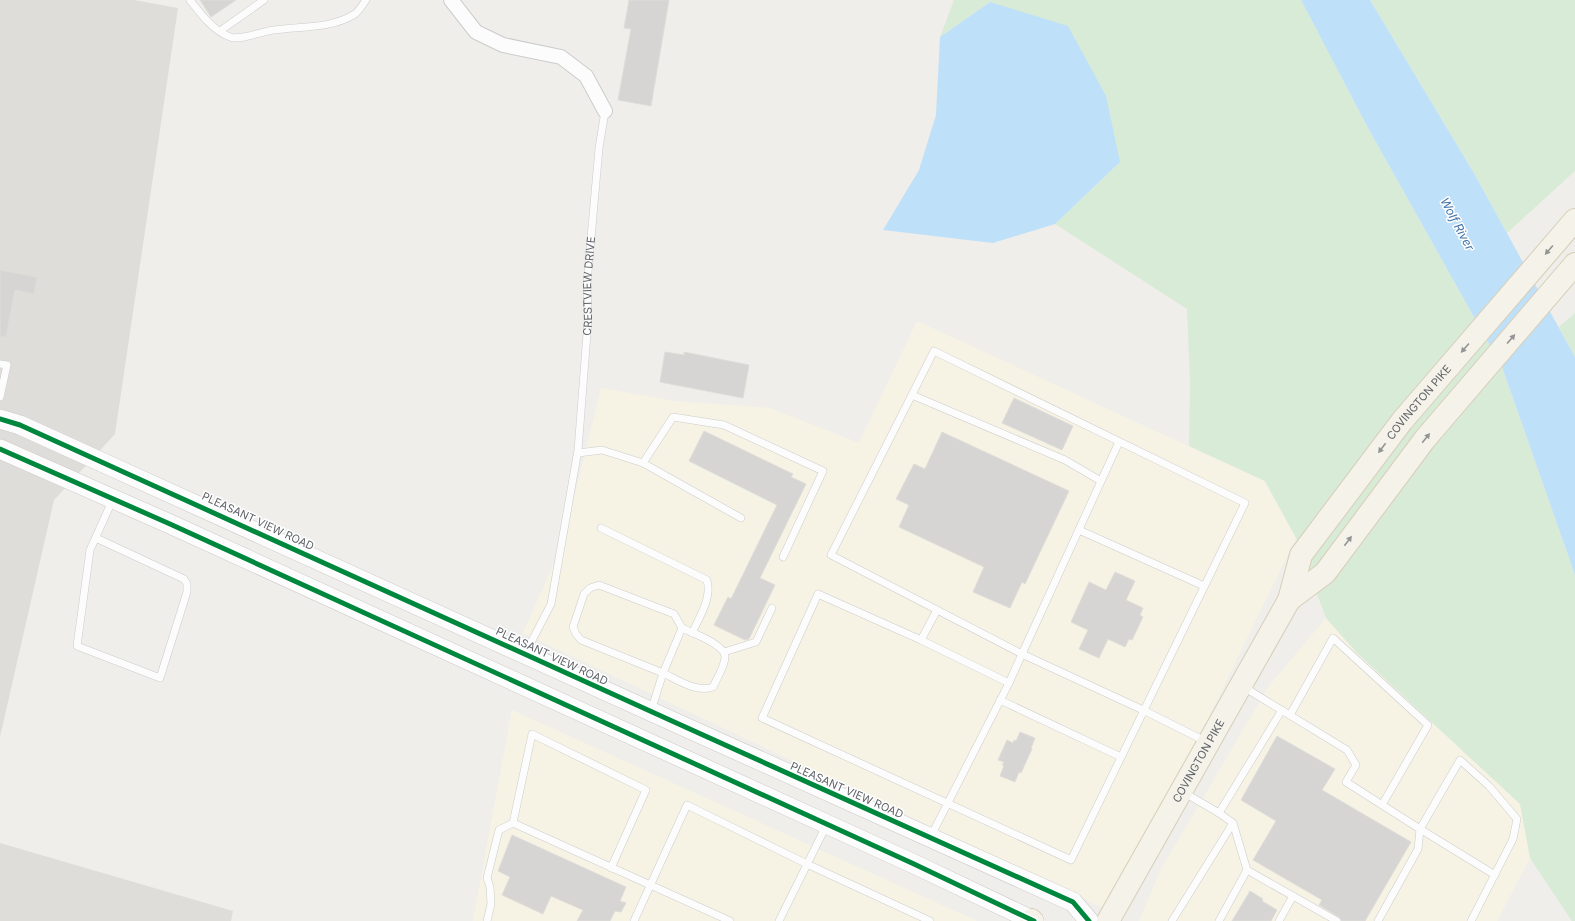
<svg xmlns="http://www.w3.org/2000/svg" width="1575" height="921" font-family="Inter,sans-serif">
<rect width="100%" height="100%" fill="#efeeea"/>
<g fill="#f7f3e4">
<path d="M917,321L1264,481L1296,538L1113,913L523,633L563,543L601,388L675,401L770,408L859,443Z"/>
<path d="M1326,618L1357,653L1520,804L1530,858L1497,921H1139L1160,871L1269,686Z"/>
<path d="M512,710L977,921H473Z"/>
</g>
<g fill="#dfddda">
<path d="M0,0H134L178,8L115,434L54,500L0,737Z"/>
<path d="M0,843L233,911L231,921H0Z"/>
</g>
<g fill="#d8ebd6">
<path d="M954,0H1301L1368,128L1502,367L1575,575V921H1572L1530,858L1520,804L1357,653L1326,618L1296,538L1265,481L1189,446L1190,382L1187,309L1055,224L1120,162L990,2L940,37Z"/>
<path d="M1370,0H1575V171L1507,233L1475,175Z"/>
<path d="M1575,313V357L1559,327Z"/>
</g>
<g fill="#bfe0f9">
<path d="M1301,0H1370L1475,175L1575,357V575L1502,367L1368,128Z"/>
<path d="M990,2L1068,26L1106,96L1120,162L1055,224L993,243L883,230L919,170L936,115L940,37Z"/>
</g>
<g fill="#d6d5d3" stroke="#deddd9">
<path d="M200,0H236L211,17Z"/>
<path d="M629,0H669L651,106L618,100L631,29L624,28Z"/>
<path d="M0,270L37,277L34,294L15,290L6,337H0Z"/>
<path d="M665,352L684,355V352L749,365L743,398L660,382Z"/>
<path d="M1014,398L1073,426L1062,450L1002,423Z"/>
<path d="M704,431L793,474L791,477L806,484L760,578L775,585L749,639L745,640L714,625L728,597L731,599L777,505L689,461Z"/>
<path d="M942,432L1069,491L1025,584L1022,582L1010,608L973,592L984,567L899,527L909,505L896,499L914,464L925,469Z"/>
<path d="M1115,572L1135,581L1126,600L1143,608L1140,615L1143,617L1132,640L1129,639L1125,647L1108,639L1099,658L1079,649L1088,630L1071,622L1089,582L1106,590Z"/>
<path d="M1020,732L1035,738L1031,748L1032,749L1021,773L1019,772L1015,782L1000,776L1004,766L1002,765L1004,762L998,760L1007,740L1013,743L1014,740L1016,741Z"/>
<path d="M1277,736L1335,769L1322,790L1411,842L1365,921H1342L1339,917L1319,905L1322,900L1253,860L1276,821L1241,800Z"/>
<path d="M512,835L626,887L620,901L626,903L621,912L615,911L610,921H577L583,910L551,896L543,914L502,895L510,877L498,871Z"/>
<path d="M1250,891L1263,899L1262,901L1277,910L1271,921H1232Z"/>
</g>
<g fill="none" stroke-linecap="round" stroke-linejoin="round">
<g stroke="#cbcccc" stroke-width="8">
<g id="service">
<path d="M190,0C200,13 213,31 230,37C240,41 263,31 274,30C301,26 331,29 355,14C359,11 363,4 366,0"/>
<path d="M220,31L264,0"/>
<path d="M0,364L7,365L0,397"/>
<path d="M912,395L1065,460L1101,481"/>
<path d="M1119,442L1022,654L1009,683L921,640L818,594L762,718L1071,860L1245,503C1141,452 1037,402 934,351L831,555L1022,654L1143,710L1207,742"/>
<path d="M578,453L602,450L643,463L741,518"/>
<path d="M643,463L673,417L724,425L823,471L783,557"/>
<path d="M601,528L707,580C712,598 700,616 692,633"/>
<path d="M1079,530L1204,586"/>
<path d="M96,538L184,579L187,584V592L160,678L77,646L90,550L113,499"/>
<path d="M921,640L937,610"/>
<path d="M724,652L756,642L772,608"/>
<path id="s1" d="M525,654L551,604L578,450L588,321L587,283L599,148L605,111"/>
<path d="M1242,686L1347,750L1356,765L1346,782L1420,829L1460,760L1489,786L1517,819L1513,839L1471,921"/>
<path d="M1000,700L1121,757"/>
<path d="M651,711L663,673C678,680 697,693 713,687C717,678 725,666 725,657C725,644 692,633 682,628L663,673L581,640L576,634L573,627L584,594L590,588L599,585L674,614L682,628"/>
<path d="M1290,715L1333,638L1428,725L1382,805"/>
<path d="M1183,792L1219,813L1282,710"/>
<path d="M513,823L532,734L646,790L611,868"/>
<path d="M1233,823L1247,870L1337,921"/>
<path d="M930,838L1009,683"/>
<path d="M487,921L491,904L490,887L487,878L499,830L513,823L730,921"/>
<path d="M634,921L687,805L807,864L930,921"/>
<path d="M779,921L827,824"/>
<path d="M1172,921L1233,823L1219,813"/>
<path d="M1219,921L1247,870"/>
<path d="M1279,921L1293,896"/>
<path d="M1378,921L1418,849L1420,829L1495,875"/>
</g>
</g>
<g stroke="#cbcccc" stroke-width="16">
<path id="minor" d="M451,0L476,32L503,45L561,57L586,76L605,111"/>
</g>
<g stroke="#cacacb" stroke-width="20">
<g id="secondary">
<path d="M0,419L20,425C372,583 721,745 1073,902L1089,921"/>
<path d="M0,449L170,524L914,864L1034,921"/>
</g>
</g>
<g stroke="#d7ceb8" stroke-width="24">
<g id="primary">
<path d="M1289,600L1325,573L1425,439L1575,264"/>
<path d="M1031,920L1032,921"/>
<path id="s2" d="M1108,921L1289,600L1301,555L1402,421L1575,220"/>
</g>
</g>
<use href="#service" stroke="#fdfcfc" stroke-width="7"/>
<use href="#minor" stroke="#fdfcfc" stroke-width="14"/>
<use href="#secondary" stroke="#fdfcfc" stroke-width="19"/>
<use href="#primary" stroke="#f4f2e9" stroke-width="22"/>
<g stroke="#fff" stroke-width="8">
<g id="cycleway">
<path d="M0,419L20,425C372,583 721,745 1073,902L1089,921"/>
<path d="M0,449L170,524L914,864L1034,921"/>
</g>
</g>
<use href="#cycleway" stroke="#00873e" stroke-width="5"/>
</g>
<defs><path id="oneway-solid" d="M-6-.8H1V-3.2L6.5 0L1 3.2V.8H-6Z"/></defs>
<g fill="#939595">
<use href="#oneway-solid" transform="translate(1549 250) rotate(131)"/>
<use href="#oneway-solid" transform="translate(1511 339) rotate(-49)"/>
<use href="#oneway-solid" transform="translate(1465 348) rotate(131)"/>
<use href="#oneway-solid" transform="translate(1426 438) rotate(-51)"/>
<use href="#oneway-solid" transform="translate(1382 448) rotate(127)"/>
<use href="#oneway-solid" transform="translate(1348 541) rotate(-53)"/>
</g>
<g text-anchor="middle" stroke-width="3" stroke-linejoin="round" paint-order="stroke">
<g font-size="11" fill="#5f6368" stroke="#fff">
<text dy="4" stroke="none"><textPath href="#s1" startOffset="377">CRESTVIEW DRIVE</textPath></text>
<text dy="4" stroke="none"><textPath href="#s2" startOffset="608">COVINGTON PIKE</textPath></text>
<text transform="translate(258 521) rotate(25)" y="4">PLEASANT VIEW ROAD</text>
<text transform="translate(552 656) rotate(25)" y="4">PLEASANT VIEW ROAD</text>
<text dy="4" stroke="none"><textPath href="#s2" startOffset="184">COVINGTON PIKE</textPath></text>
<text transform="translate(847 790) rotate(24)" y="4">PLEASANT VIEW ROAD</text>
</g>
<g font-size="12" font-style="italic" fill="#4174aa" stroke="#fff">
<text transform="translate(1457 224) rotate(62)" y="4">Wolf River</text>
</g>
</g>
</svg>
